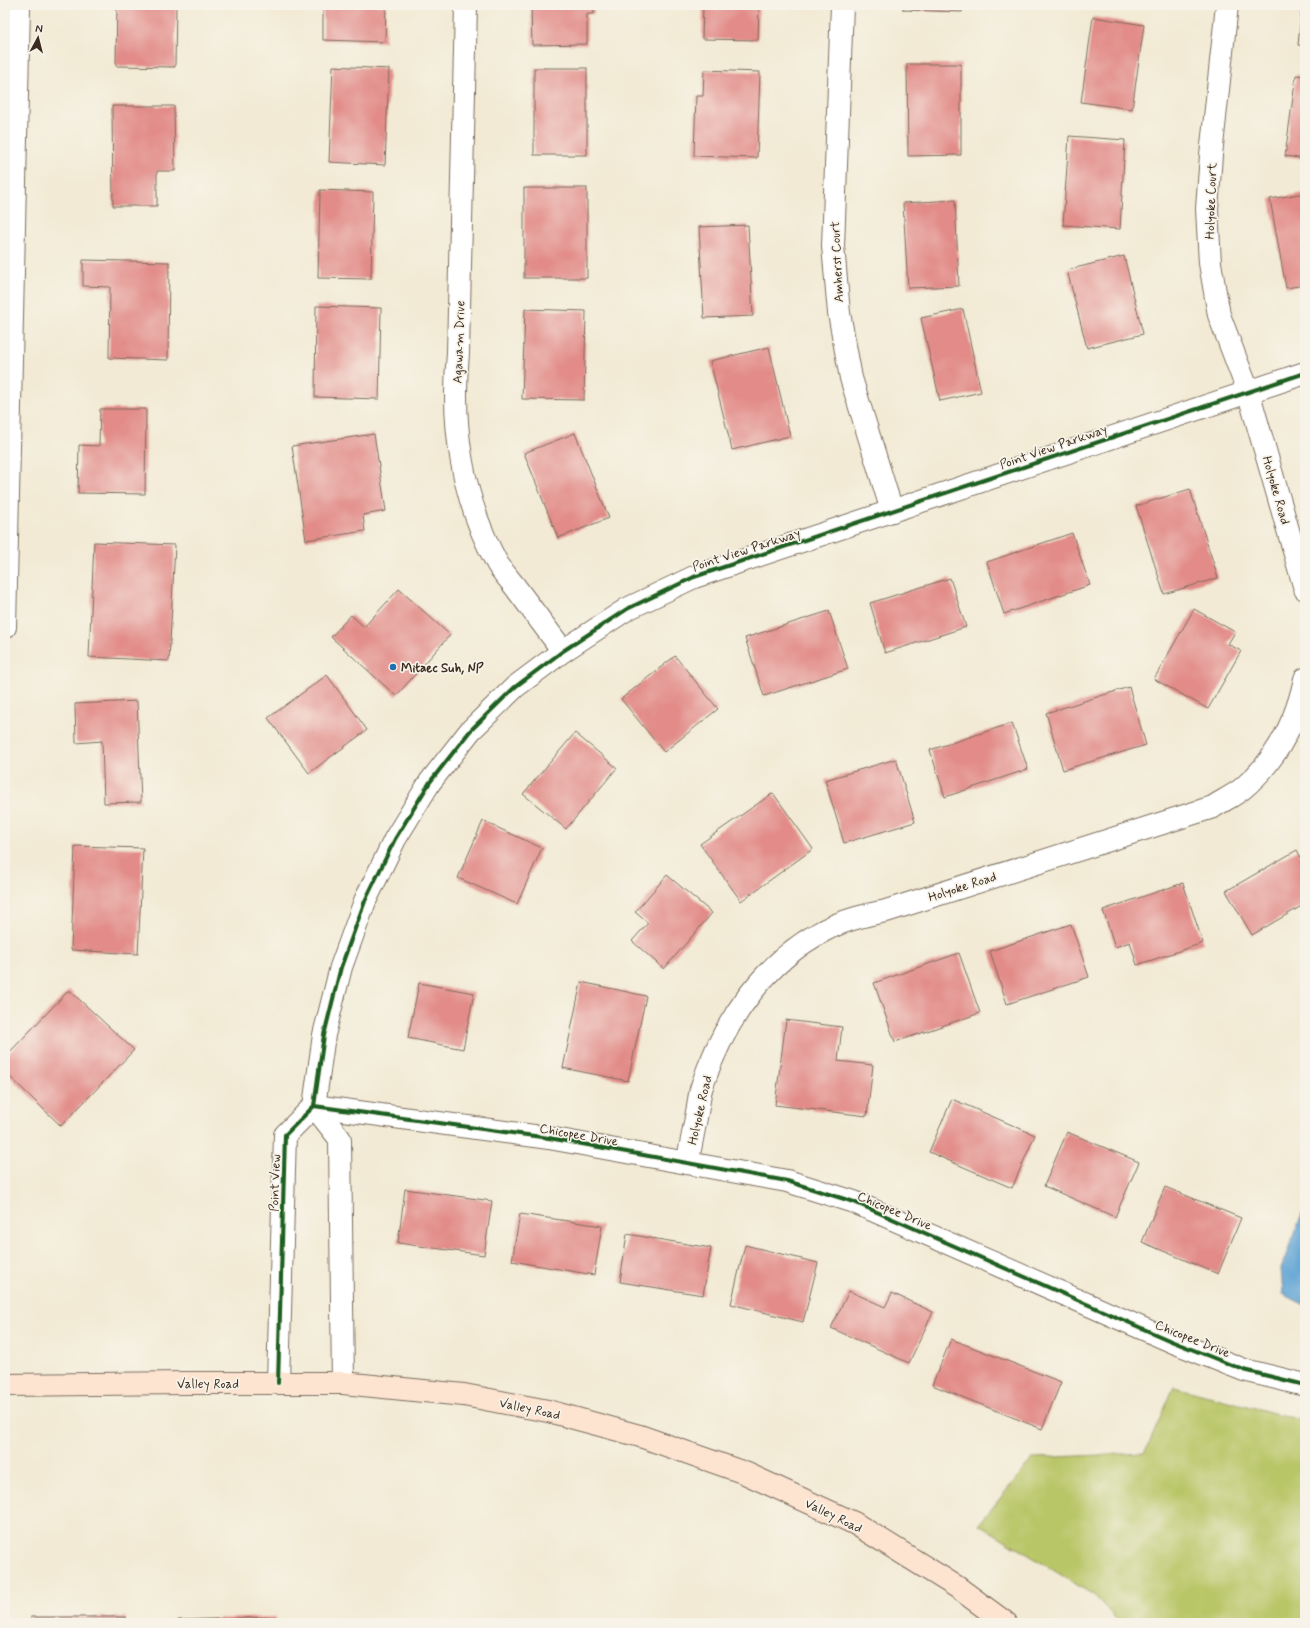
<svg xmlns="http://www.w3.org/2000/svg" width="1310" height="1628" font-family="Mynerve,sans-serif">
<rect width="100%" height="100%" fill="#f7f3e8"/>
<filter id="ink" filterUnits="userSpaceOnUse"><feTurbulence type="fractalNoise" baseFrequency=".025" numOctaves="2"/><feDisplacementMap in="SourceGraphic" scale="8" xChannelSelector="R" yChannelSelector="G"/><feConvolveMatrix kernelMatrix="1 2 1 2 8 2 1 2 1" color-interpolation-filters="sRGB"/></filter>
<filter id="wash" filterUnits="userSpaceOnUse"><feTurbulence type="fractalNoise" baseFrequency=".012" numOctaves="4" result="noise"/><feDisplacementMap in="SourceGraphic" scale="16" xChannelSelector="R" yChannelSelector="G"/><feGaussianBlur stdDeviation="0.9" result="paint"/><feColorMatrix in="noise" values="0 0 0 0 0 0 0 0 0 0 0 0 0 0 0 0 0 1.4 0 .05"/><feComposite in="paint" operator="in"/></filter>
<g filter="url(#wash)">
<rect width="100%" height="100%" fill="#f2ead4"/>
<path fill="#b9c668" stroke="#7a7843" d="M1174,1387L1305,1421V1623H1120L1095,1596L979,1524L1033,1458L1145,1453Z"/>
<path fill="#60a4d5" stroke="#4e677a" d="M1305,1207V1305L1283,1294L1281,1268Z"/>
<g id="blocks">
<g fill="#e28b88">
<path d="M117,5H176L175,67L116,66Z"/>
<path d="M323,5H386L385,42L323,40Z"/>
<path d="M531,5H594V14H587V44L532,45Z"/>
<path d="M703,5H759L758,40L702,39Z"/>
<path d="M903,5H963L962,12L903,10Z"/>
<path d="M1302,5H1305V46L1298,45Z"/>
<path d="M1093,17L1144,25L1132,109L1081,102Z"/>
<path d="M907,64H961V155L908,156Z"/>
<path d="M333,66L389,69L385,165L329,162Z"/>
<rect x="534" y="68" width="53" height="87"/>
<path d="M704,70L760,72L757,158L694,156L696,96H703Z"/>
<path d="M1296,75L1305,76V159L1285,156Z"/>
<path d="M112,106H174L175,171H157V206H113Z"/>
<path d="M1069,136L1125,140L1120,229L1063,225Z"/>
<rect x="524" y="188" width="63" height="90"/>
<path d="M320,190L373,192L371,279L318,278Z"/>
<path d="M1305,193V285L1286,288L1270,199Z"/>
<path d="M955,200L959,286L908,288L903,203Z"/>
<path d="M748,225L753,316L704,318L699,227Z"/>
<path d="M1124,256L1143,334L1087,348L1067,270Z"/>
<path d="M83,260L169,262L168,360L109,358L110,287L83,286Z"/>
<path d="M316,306L381,308L379,399L315,397Z"/>
<path d="M525,309L586,311L584,400L522,399Z"/>
<path d="M963,309L981,392L940,401L921,318Z"/>
<path d="M769,347L790,436L732,450L710,361Z"/>
<path d="M100,409H146L145,494L78,493L79,445L99,446Z"/>
<path d="M575,433L609,518L558,538L524,453Z"/>
<path d="M374,434L386,511L363,515L365,531L306,540L292,446Z"/>
<path d="M1190,489L1218,578L1164,594L1136,506Z"/>
<path d="M1072,533L1090,585L1004,614L987,562Z"/>
<path d="M94,542L175,545L169,661L89,657Z"/>
<path d="M950,578L966,627L885,653L870,603Z"/>
<path d="M399,589L450,635L396,696L331,637L351,615L364,627Z"/>
<path d="M1194,609L1235,632L1228,644L1241,651L1208,709L1154,679Z"/>
<path d="M829,611L848,669L764,696L745,638Z"/>
<path d="M675,656L718,709L664,752L621,699Z"/>
<path d="M327,675L367,730L309,773L268,718Z"/>
<path d="M1129,687L1146,745L1063,770L1046,713Z"/>
<path d="M137,701L141,802L104,803L102,741L76,743L75,704Z"/>
<path d="M1012,723L1028,769L945,797L930,750Z"/>
<path d="M575,733L617,768L566,829L523,794Z"/>
<path d="M896,759L915,822L844,843L825,780Z"/>
<path d="M773,793L813,849L741,901L700,844Z"/>
<path d="M483,821L542,848L517,904L458,878Z"/>
<path d="M75,846L143,848L138,954L71,950Z"/>
<path d="M1297,850L1305,865V904L1252,935L1226,891Z"/>
<path d="M667,875L712,913L664,969L632,941L648,923L635,912Z"/>
<path d="M1183,883L1203,943L1137,965L1130,942L1115,947L1103,910Z"/>
<path d="M1071,924L1089,977L1007,1004L990,951Z"/>
<path d="M959,953L980,1013L895,1042L874,983Z"/>
<path d="M581,982L646,996L628,1081L563,1068Z"/>
<path d="M419,983L474,993L463,1049L408,1038Z"/>
<path d="M69,990L134,1050L61,1126L5,1072V1057Z"/>
<path d="M786,1020L842,1027L838,1061L873,1065L867,1116L775,1105Z"/>
<path d="M952,1099L1035,1135L1012,1188L929,1152Z"/>
<path d="M1067,1132L1139,1162L1115,1217L1044,1186Z"/>
<path d="M1165,1187L1241,1218L1218,1274L1142,1242Z"/>
<path d="M405,1189L492,1201L484,1255L398,1243Z"/>
<path d="M520,1214L602,1226L594,1275L512,1261Z"/>
<path d="M627,1234L711,1248L703,1295L620,1282Z"/>
<path d="M745,1245L818,1263L803,1322L731,1304Z"/>
<path d="M849,1291L885,1307L892,1293L933,1312L909,1363L831,1328Z"/>
<path d="M951,1339L1061,1382L1042,1429L932,1385Z"/>
<rect x="31" y="1617" width="95" height="6"/>
<path d="M276,1617V1623H178V1620Z"/>
</g>
</g>
</g>
<g filter="url(#ink)">
<use href="#blocks" fill-opacity="0" stroke="#7b6d5e" stroke-width="1"/>
<g fill="none" stroke-linecap="round" stroke-linejoin="round">
<g stroke="#7b6d5e" stroke-width="24">
<g id="street">
<path d="M466,5L458,353C451,425 462,499 497,563C503,573 512,582 519,592C534,612 548,631 563,651"/>
<path d="M842,5L833,246L839,313L851,378L892,511"/>
<path d="M1227,5L1211,155L1207,209L1210,263L1219,315L1248,391L1305,589"/>
<path d="M5,627L19,5"/>
<path d="M314,1106L549,1138L787,1181L854,1202L1171,1341L1244,1370L1305,1385"/>
<path d="M314,1106L340,1139L343,1383"/>
<path d="M687,1163C691,1146 694,1129 697,1112C699,1104 699,1094 702,1086C723,1022 765,961 825,930C844,920 865,915 886,911L1213,807C1222,801 1233,796 1242,789C1276,761 1296,722 1305,679"/>
<path d="M278,1383L285,1135L314,1106L324,1035L341,967L365,901L395,839L430,782L470,731L515,687L563,651L627,609L694,577L1305,373"/>
</g>
</g>
<g stroke="#7b6d5e" stroke-width="24">
<path id="secondary" d="M5,1385L184,1383H343L464,1395L548,1411L640,1436L745,1473L854,1523L957,1587L1006,1623"/>
</g>
<use href="#street" stroke="#fff" stroke-width="22"/>
<use href="#secondary" stroke="#fde4d1" stroke-width="22"/>
<g stroke="#f7f3e8" stroke-width="6">
<g id="cycleway">
<path d="M314,1106L549,1138L787,1181L854,1202L1171,1341L1244,1370L1305,1385"/>
<path d="M278,1383L285,1135L314,1106L324,1035L341,967L365,901L395,839L430,782L470,731L515,687L563,651L627,609L694,577L1305,373"/>
</g>
</g>
<use href="#cycleway" stroke="#1b5e20" stroke-width="4"/>
</g>
</g>
<circle fill="#1f6fb2" stroke="#f7f3e8" stroke-width="1.5" cx="393" cy="667" r="4"/>
<g text-anchor="middle" stroke-width="3.5" stroke-linejoin="round" paint-order="stroke">
<g font-size="13" fill="#3b2a1e" stroke="#f7f3e8">
<text transform="translate(1210 201) rotate(-88)" y="5">Holyoke Court</text>
<text transform="translate(836 262) rotate(-93)" y="5">Amherst Court</text>
<text transform="translate(458 342) rotate(-88)" y="5">Agawam Drive</text>
<text transform="translate(1053 446) rotate(-19)" y="5">Point View Parkway</text>
<text transform="translate(1277 490) rotate(74)" y="5">Holyoke Road</text>
<text transform="translate(746 549) rotate(-18)" y="5">Point View Parkway</text>
<text transform="translate(962 886) rotate(-18)" y="5">Holyoke Road</text>
<text transform="translate(699 1110) rotate(-77)" y="5">Holyoke Road</text>
<text transform="translate(579 1134) rotate(10)" y="5">Chicopee Drive</text>
<text transform="translate(274 1183) rotate(-88)" y="5">Point View</text>
<text transform="translate(895 1210) rotate(23)" y="5">Chicopee Drive</text>
<text transform="translate(1193 1338) rotate(22)" y="5">Chicopee Drive</text>
<text x="208" y="1388">Valley Road</text>
<text transform="translate(530 1408) rotate(12)" y="5">Valley Road</text>
<text transform="translate(834 1515) rotate(26)" y="5">Valley Road</text>
</g>
<g font-size="13" font-weight="bold" fill="#3b2a1e" stroke="#f7f3e8" text-anchor="start">
<text x="401" y="672">Mitaec Suh, NP</text>
</g>
</g>
<rect width="1310" height="1628" fill="none" stroke="#f7f3e8" stroke-width="20"/>
<g transform="translate(38 38) rotate(7)" stroke="#f7f3e8" stroke-width="3" paint-order="stroke">
<path d="M0-3L7 15L0 10L-7 15Z" fill="#3b2a1e"/>
<text y="-6" font-size="11" font-weight="bold" text-anchor="middle" fill="#3b2a1e">N</text>
</g>
</svg>
